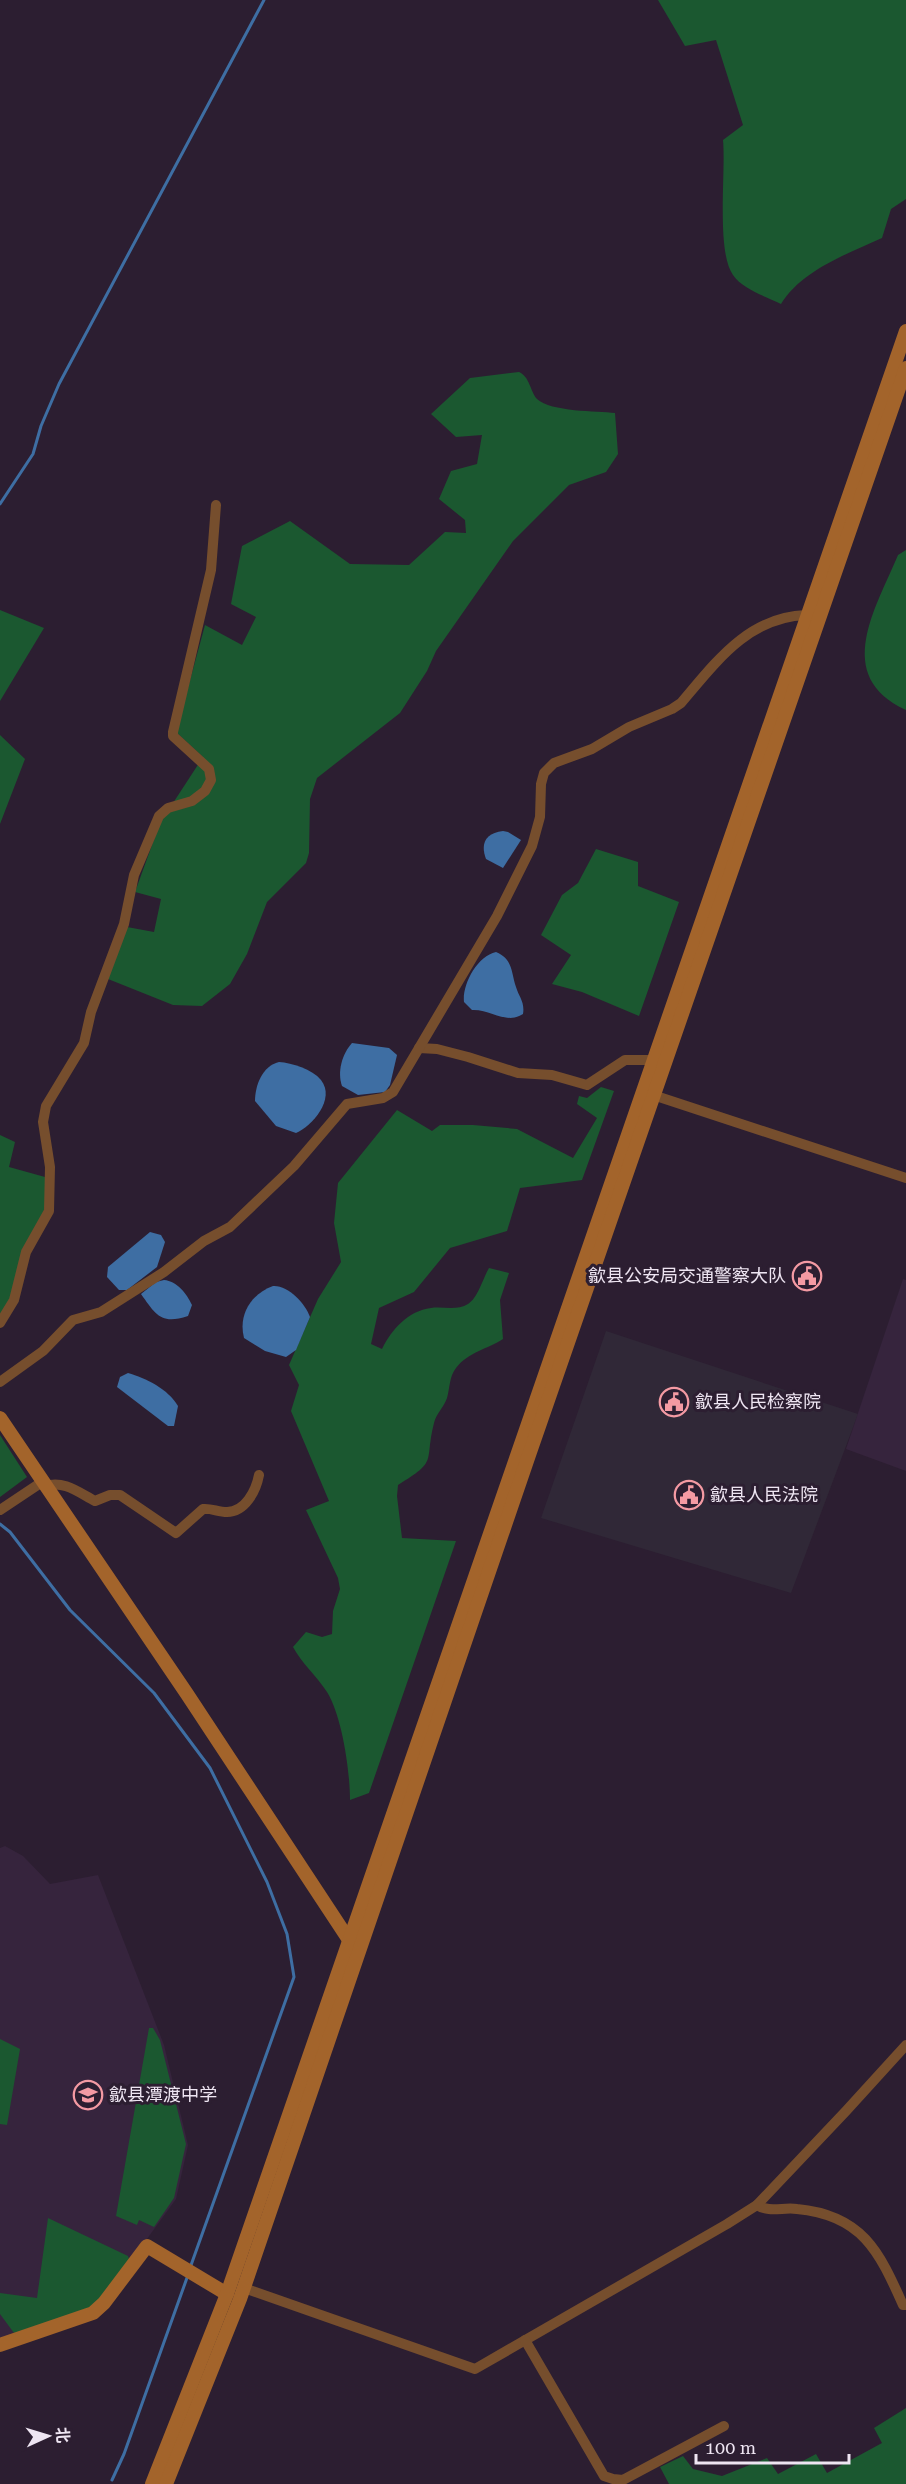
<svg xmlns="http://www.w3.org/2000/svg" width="906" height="2484" font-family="'Roboto Serif','Noto Sans SC',serif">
<rect width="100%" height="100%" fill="#2c1e31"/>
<path fill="#302837" d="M606,1331L858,1414L791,1593L541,1518Z"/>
<g fill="#36243d">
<path d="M903,1279L906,1280V1471L846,1449Z"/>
<path d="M5,1846L23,1856L50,1884L98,1875L164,2045L188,2145L176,2199L101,2302L0,2340V1848Z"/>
</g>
<g fill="#1b5830">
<path d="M658,0H906V199L891,209L882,238C847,254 802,270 781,304C767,297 742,289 733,275C716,251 726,172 723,140L743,125L716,40L685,46Z"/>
<path d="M519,372C530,377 530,391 537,399C551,412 597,411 615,413L618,454L606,472L569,485L513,541L436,651L427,671L400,713L317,778L310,799L309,853L306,863L267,902L247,954L230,984L202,1006L173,1005L108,979L127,927L154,932L161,899L135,892L160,823L203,757L176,732L205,625L242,645L256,617L231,604L242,546L290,521L350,564L409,565L445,532L466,533L465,520L439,499L451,471L477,464L482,435L456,437L431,414L470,378Z"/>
<path d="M906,550V710C832,676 876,608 898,555Z"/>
<path d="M0,610L44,628L0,701Z"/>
<path d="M0,735L25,759L0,824Z"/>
<path d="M596,849L638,862V886L679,902L639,1016L582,992L552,984L571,955L541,935L562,895L578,883Z"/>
<path d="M601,1087L614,1091L582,1180L520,1188L507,1231L450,1248L414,1292L379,1308L371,1344L382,1349C392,1329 408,1311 431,1308C442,1306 457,1311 468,1304C478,1298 483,1278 489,1268L509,1273L500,1300L503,1339C488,1349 468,1352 456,1368C449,1377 450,1388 447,1398C444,1407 436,1414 434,1423C424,1463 439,1460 398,1485L397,1496L402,1538L456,1541L369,1793L350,1800C350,1771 342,1716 327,1692C316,1675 302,1664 293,1647L306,1632L322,1637L332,1634L333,1611L340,1589L338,1578L306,1510L329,1501L291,1411L299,1385L289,1365L318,1299L341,1262L334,1223L338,1183L397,1110L432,1131L440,1125H473L517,1129L573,1158L597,1118L577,1104L579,1096L587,1098Z"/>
<path d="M0,1135L15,1142L9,1167L45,1177L47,1202L9,1305L0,1317Z"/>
<path d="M0,1435L27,1477L0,1497Z"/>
<path d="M149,2028H153L160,2040L186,2144L174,2198L154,2227L139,2220L137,2225L116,2216Z"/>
<path d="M0,2039L20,2049L7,2125L0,2124Z"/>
<path d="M48,2218L128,2256L129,2259L101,2301L82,2314L14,2333L0,2314V2293L37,2298Z"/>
<path d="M906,2408V2484H669L660,2467L683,2456L693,2469L722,2476L767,2458L778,2474L816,2454L827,2473L882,2443L874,2428Z"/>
</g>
<g fill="#3e6ea3">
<path d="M503,831L508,832L521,840L503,868L486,859C480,843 486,833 503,831Z"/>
<path d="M496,952C513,959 511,972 516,987C519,997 525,1002 523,1014C506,1025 491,1009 472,1010L464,1002C462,985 477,956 496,952Z"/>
<path d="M352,1043L389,1048L397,1055L390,1085L385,1092L358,1095L342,1086C337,1072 342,1054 352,1043Z"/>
<path d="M279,1062C292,1063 312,1069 321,1080C336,1099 312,1126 296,1133L276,1126L255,1101C255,1086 262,1066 279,1062Z"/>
<path d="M150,1232L161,1235L165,1242L157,1267L127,1290H119L107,1277L108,1267Z"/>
<path d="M164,1280C177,1281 187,1294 192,1305L188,1316C161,1325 156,1315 141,1294L156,1282Z"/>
<path d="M273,1286C288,1285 305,1303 310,1317L296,1350L286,1357L265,1351L244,1338C238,1315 251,1294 273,1286Z"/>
<path d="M128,1373C146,1378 168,1389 178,1406L174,1426H168L117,1387L120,1377Z"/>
</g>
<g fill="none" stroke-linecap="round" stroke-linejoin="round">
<g stroke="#3e6ea3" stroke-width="3">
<path d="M0,504L33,454L41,426L59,384L264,0"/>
<path d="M0,1524L10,1532L70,1610L154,1693L210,1768L267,1882L287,1934L294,1977L190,2268"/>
<path d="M112,2480L124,2454L188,2275"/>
</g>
<g stroke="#764e2d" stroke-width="10">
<path d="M419,1048L437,1049L468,1057L518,1073L552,1075L587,1085L625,1060H652"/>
<path d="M653,1095L906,1178"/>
<path d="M0,1323L14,1300L26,1252L49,1211L50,1167L43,1122L46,1106L84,1043L91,1012L124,924L134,875L159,816L168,808L192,801L205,791L211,780L209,769L173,736V732L211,570L216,505"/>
<path d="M0,1382L43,1351L73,1320L101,1312L164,1272L204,1241L230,1227L294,1166L347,1104L383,1098L393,1092L497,916L532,846L540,817L541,784L544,773L554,763L592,749L629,727L672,709L681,703C716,662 748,617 806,615"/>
<path d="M45,1486C64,1480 78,1492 95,1501L110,1495H120L176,1533L203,1509C211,1508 218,1512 227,1512C245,1512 256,1491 259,1475"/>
<path d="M0,1510L42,1482"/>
<path d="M757,2205C769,2213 783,2207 797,2209C862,2215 879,2251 903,2305H906"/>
<path d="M244,2288L475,2369L727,2224L757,2205L846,2111L906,2045"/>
<path d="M525,2340L604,2476L613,2479L623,2480L724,2426"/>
</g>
<g stroke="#a3642b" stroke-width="14">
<path d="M0,1418L187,1694L349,1940"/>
<path d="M0,2345L93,2313L104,2303L147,2246L227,2294"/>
<path d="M152,2484L227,2294L906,331"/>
<path d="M166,2484L240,2299L529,1455L906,368"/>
</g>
</g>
<defs>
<g id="civic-ring" transform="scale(1.5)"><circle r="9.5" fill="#2c1e31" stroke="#f49aa3" stroke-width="1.5"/><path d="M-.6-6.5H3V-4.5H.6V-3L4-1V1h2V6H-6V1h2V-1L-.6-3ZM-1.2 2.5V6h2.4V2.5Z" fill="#f49aa3"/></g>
<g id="school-ring" transform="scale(1.5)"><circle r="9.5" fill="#2c1e31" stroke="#f49aa3" stroke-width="1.5"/><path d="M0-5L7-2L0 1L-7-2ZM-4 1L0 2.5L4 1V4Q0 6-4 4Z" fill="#f49aa3"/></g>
</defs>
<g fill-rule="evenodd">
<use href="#civic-ring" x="807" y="1276"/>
<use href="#civic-ring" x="674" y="1402"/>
<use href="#civic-ring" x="689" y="1495"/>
<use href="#school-ring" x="88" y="2095"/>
</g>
<g text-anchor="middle" stroke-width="6" stroke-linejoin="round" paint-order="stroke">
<g font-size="18" fill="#eee5f2" stroke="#2c1e31" text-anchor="start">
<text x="786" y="1282" text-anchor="end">歙县公安局交通警察大队</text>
<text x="695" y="1408">歙县人民检察院</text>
<text x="710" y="1501">歙县人民法院</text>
<text x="109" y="2101">歙县潭渡中学</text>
</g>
</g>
<g transform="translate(48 2436) rotate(86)" stroke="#2c1e31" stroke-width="4.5" paint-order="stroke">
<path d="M0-4.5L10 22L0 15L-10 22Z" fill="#eee5f2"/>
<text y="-9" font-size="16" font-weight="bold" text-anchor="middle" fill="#eee5f2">北</text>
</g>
<path d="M696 2454v9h153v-9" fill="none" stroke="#eee5f2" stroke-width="3"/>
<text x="705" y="2454" font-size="18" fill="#eee5f2" stroke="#2c1e31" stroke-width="4.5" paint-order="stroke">100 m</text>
</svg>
